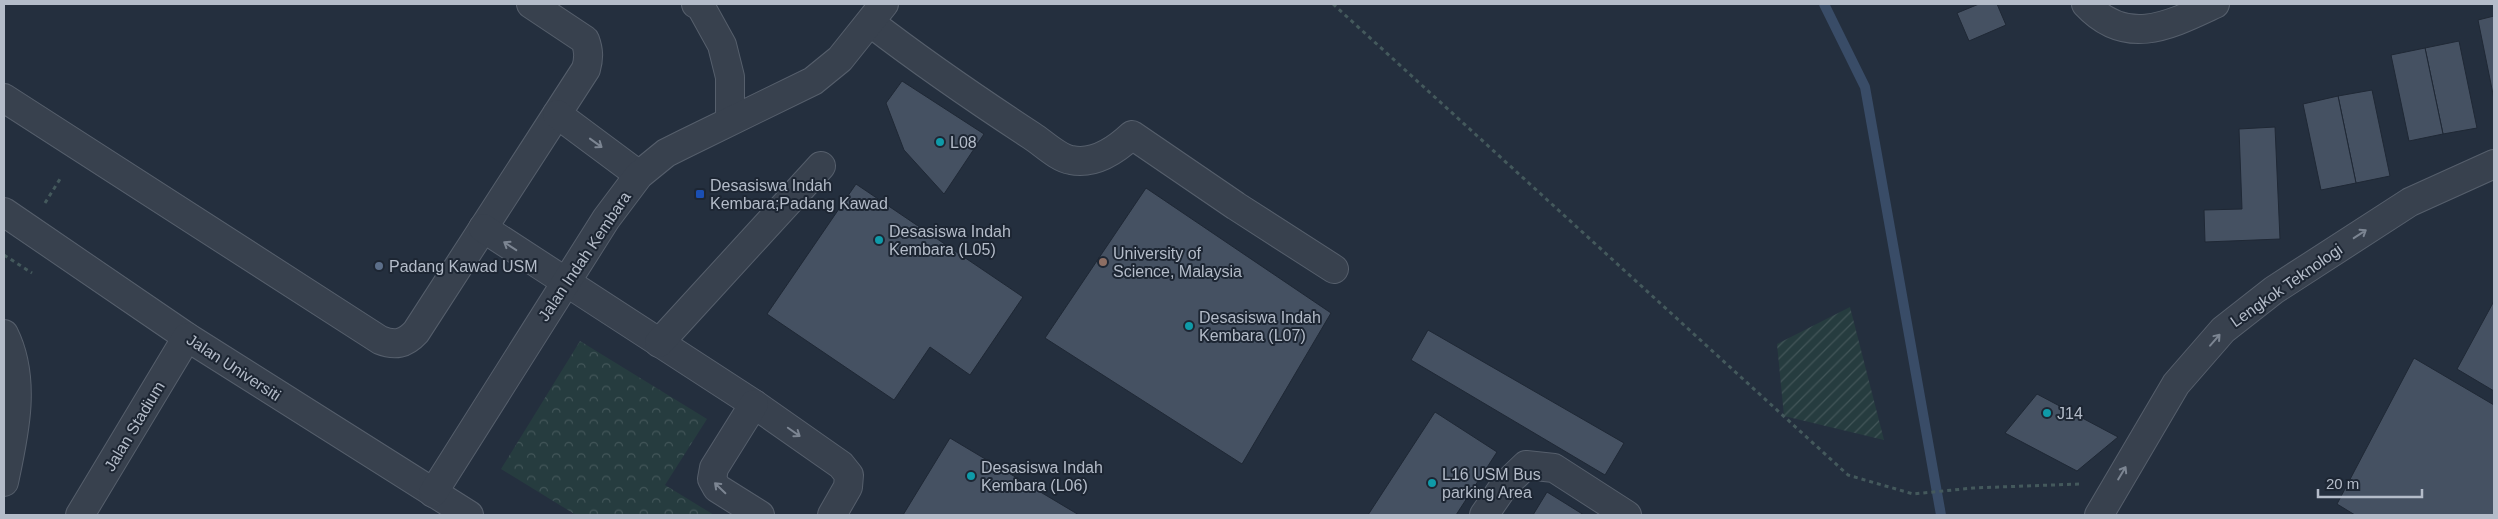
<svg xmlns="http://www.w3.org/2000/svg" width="2498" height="519" font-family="Helvetica,sans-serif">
<defs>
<pattern id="park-crowns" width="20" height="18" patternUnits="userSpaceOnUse" patternTransform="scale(1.25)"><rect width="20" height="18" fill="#263c3f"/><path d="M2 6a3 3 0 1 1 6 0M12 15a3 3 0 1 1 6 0" fill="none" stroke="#435659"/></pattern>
<pattern id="garden-furrows" width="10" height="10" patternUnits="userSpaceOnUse" patternTransform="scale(1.25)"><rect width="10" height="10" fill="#263c3f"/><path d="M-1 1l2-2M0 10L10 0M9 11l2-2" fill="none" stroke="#435659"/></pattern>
</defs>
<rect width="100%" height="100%" fill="#242f3e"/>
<path fill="url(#park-crowns)" d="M580,341L707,419L665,485L714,515H576L501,469Z"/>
<path fill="url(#garden-furrows)" d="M1850,307L1884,440L1784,416L1777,344Z"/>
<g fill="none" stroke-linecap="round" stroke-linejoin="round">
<path stroke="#394c67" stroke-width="10" d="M1824,4L1865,87L1941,515"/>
</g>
<g fill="#455162" stroke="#1f2835">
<path d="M1979,4H1997L2006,25L1969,41L1957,13Z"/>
<path d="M2494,16V99L2478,20Z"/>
<path d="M2459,41L2477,128L2443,134L2425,48Z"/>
<path d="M2425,48L2443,134L2409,141L2391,55Z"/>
<path d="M902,81L984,134L944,194L904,150L886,103Z"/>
<path d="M2372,90L2390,176L2356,183L2338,96Z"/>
<path d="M2338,96L2356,183L2321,190L2303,104Z"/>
<path d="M2275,127L2280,239L2205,242L2204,210L2242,209L2239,129Z"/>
<path d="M856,184L1023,297L970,375L930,347L894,400L767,314Z"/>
<path d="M1146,188L1331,313L1242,464L1045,338Z"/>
<path d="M2494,301V391L2457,369Z"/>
<path d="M1428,330L1624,443L1605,475L1411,360Z"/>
<path d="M2414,358L2494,405V515H2355L2337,504Z"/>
<path d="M2037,394L2118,437L2077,471L2005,433Z"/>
<path d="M1435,412L1497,452L1456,515H1368Z"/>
<path d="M950,438L1079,515H903Z"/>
<path d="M1547,492L1584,515H1533Z"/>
</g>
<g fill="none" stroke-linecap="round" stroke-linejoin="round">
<g stroke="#565f6c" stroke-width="30">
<g id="minor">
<path d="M696,4L701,7L722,45L730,77V120"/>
<path d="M2086,4C2127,48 2170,25 2215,4"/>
<path d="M871,23C923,63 977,100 1032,136C1043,143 1058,158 1071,160C1094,165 1116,150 1132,135L1236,206L1334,269"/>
<path d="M4,98L380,340C395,346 405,344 416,332L586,69C589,58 589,51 585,40L531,4"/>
<path d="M557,114L639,175"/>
<path d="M4,212L187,337L469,515"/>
<path d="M483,228L754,404L841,465L849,475L848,487L832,515"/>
<path d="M4,334C27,380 14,435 4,482"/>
<path d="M659,343L821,166"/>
<path d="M754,404L714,468L712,479L717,488L760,515"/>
<path d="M433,493L606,219L639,175L666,153L684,144L813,81L840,59L884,4"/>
<path d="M80,515L187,337"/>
<path d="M1484,515L1504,486L1526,465L1554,468L1627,515"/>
<path d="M2099,515L2176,384L2223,330L2274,290L2410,202L2494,164"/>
</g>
</g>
<g stroke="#44595c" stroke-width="3" stroke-dasharray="4 4" stroke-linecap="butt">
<path d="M1333,4L1848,475L1913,494L1973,488L2079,484"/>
<path d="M45,203L60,179"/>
<path d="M4,255L32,273"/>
</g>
<use href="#minor" stroke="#38414e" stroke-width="28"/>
</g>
<defs><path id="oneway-shaft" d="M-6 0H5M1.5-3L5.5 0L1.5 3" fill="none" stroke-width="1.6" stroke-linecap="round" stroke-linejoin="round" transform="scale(1.25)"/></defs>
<g stroke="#7c8592">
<use href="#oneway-shaft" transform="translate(596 143) rotate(36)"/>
<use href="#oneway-shaft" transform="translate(2360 234) rotate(-33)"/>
<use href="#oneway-shaft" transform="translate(510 246) rotate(-147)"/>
<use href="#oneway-shaft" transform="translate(2215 340) rotate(-49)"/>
<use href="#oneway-shaft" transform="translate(794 432) rotate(35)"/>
<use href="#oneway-shaft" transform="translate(2122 473) rotate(-59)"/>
<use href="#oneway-shaft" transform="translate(720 488) rotate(-136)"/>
</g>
<g fill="#0f9aa8" stroke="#1d2633" stroke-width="2">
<circle cx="940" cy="142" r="5"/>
<circle cx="879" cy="240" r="5"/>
<circle cx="1189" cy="326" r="5"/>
<circle cx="2047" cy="413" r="5"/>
<circle cx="971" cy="476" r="5"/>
<circle cx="1432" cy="483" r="5"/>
</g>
<rect fill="#1a4fb4" stroke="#1d2633" stroke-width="2" x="695" y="189" width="10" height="10" rx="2.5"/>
<circle fill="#8d6e63" stroke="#1d2633" stroke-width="2" cx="1103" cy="262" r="5"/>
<circle fill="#5c6f8a" stroke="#1d2633" stroke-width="2" cx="379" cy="266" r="5"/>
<g text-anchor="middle" stroke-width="4" stroke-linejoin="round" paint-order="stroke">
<g font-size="16" fill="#b4bcc9" stroke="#1d2633" text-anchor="start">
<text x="950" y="148">L08</text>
<text x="710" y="191">Desasiswa Indah<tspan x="710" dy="18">Kembara;Padang Kawad</tspan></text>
<text x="889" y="237">Desasiswa Indah<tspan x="889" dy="18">Kembara (L05)</tspan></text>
<text x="1113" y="259">University of<tspan x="1113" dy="18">Science, Malaysia</tspan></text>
<text x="389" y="272">Padang Kawad USM</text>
<text x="1199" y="323">Desasiswa Indah<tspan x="1199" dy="18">Kembara (L07)</tspan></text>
<text x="2057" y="419">J14</text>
<text x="981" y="473">Desasiswa Indah<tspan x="981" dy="18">Kembara (L06)</tspan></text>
<text x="1442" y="480">L16 USM Bus<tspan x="1442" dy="18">parking Area</tspan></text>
</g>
<g font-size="16" fill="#b4bcc9" stroke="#1d2633">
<text transform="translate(584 256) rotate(-56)" y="6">Jalan Indah Kembara</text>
<text transform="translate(2286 285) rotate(-35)" y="6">Lengkok Teknologi</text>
<text transform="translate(234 367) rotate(33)" y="6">Jalan Universiti</text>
<text transform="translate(134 426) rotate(-59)" y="6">Jalan Stadium</text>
</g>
</g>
<rect width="2498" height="519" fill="none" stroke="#b4bcc9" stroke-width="10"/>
<path d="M2318 489v8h104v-8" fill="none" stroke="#b4bcc9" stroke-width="2.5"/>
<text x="2326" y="489" font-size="15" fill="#b4bcc9" stroke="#1d2633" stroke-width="4" paint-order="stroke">20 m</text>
</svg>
